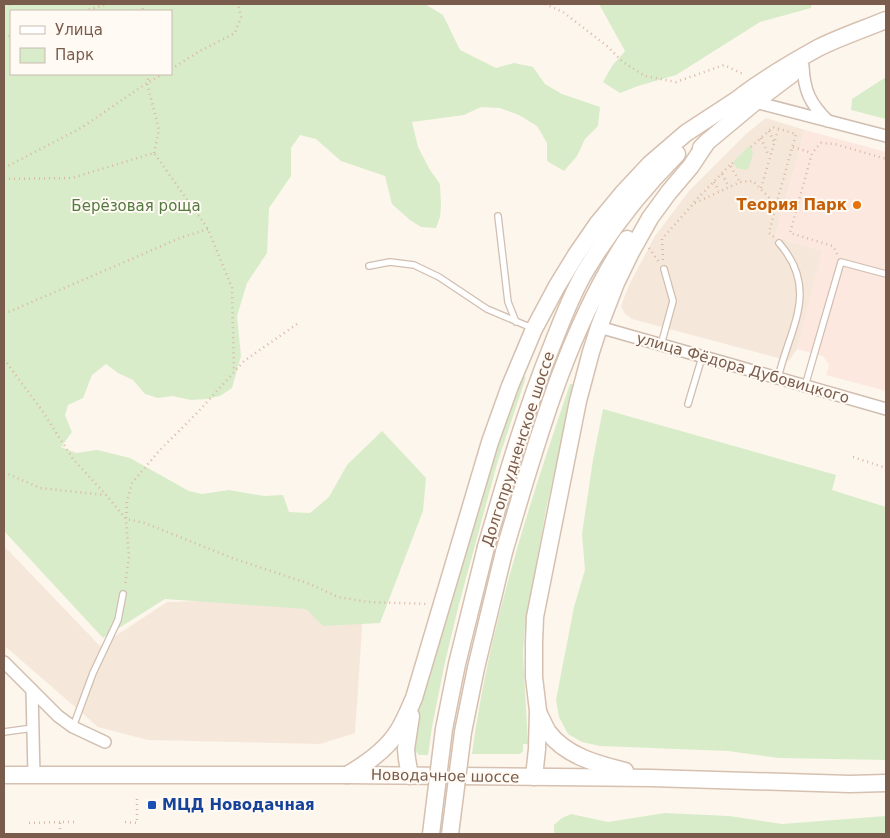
<svg xmlns="http://www.w3.org/2000/svg" width="890" height="838" font-family="'DejaVu Sans',sans-serif">
<rect width="100%" height="100%" fill="#fdf6ec"/>
<g fill="#f5e8da">
<path d="M766,118L805,130L775,237L823,251L797,349L789,361L632,319L625,314L621,306L629,285L655,236L689,191L746,134Z"/>
<path d="M4,546L100,646L167,602L305,598L363,614L355,733L320,744L148,740L98,727L6,647L4,742Z"/>
</g>
<path fill="#fde8e0" d="M805,130L886,152V391L826,375L829,365L823,356L797,349L822,251L775,237Z"/>
<g fill="#d8ecc9" fill-rule="evenodd">
<path d="M4,4H425L443,15L460,50L496,68L514,63L533,67L545,84L562,94L600,107L598,126L585,139L577,156L564,171L547,161V143L537,126L519,115L500,108L481,107L464,115L412,122L418,147L430,170L440,184L441,206L440,217L436,228L421,227L410,220L392,204L385,176L341,161L316,139L300,135L291,148V176L269,208L267,253L247,283L237,316L241,356L232,388L220,396L207,399L191,400L172,396L158,398L145,394L133,380L118,373L106,364L92,375L83,398L68,405L65,415L72,432L61,447L76,453L97,450L130,458L189,491L202,494L229,490L264,496L283,495L289,512L310,513L329,497L347,465L382,431L426,478L423,511L380,623L323,626L306,609L165,599L103,638L4,531ZM11,11H171V74H11Z"/>
<path d="M599,4H812L811,8L760,22L676,75L638,86L620,93L603,82L612,66L625,51Z"/>
<path d="M886,77V119L851,110L852,99Z"/>
<path d="M748,147H751L753,153L749,168L746,170L737,168L733,163L734,161Z"/>
<path d="M522,376L526,377L497,464L458,608L445,662L432,727L428,755H419L415,751L411,730L493,453Z"/>
<path d="M570,384H574L546,510L525,626L523,653L528,744H523V752L519,754H472C489,626 529,505 570,384Z"/>
<path d="M603,409L836,475L832,490L886,507V760L779,758L728,751L600,746L582,742L568,734L559,717L556,700L574,607L585,570L582,534L593,460Z"/>
<path d="M665,813L729,816L782,824L886,816V834H554V825L562,818L571,814L608,822Z"/>
</g>
<g fill="none" stroke-linecap="round" stroke-linejoin="round">
<g stroke="#d1beb0" stroke-width="8">
<g id="lane">
<path d="M498,216L508,302L516,322"/>
<path d="M369,266L390,262L414,265L439,277L487,309L532,328"/>
<path d="M661,345L673,301L664,269"/>
<path d="M778,378C790,327 820,290 779,243"/>
<path d="M805,386L841,262L886,274"/>
<path d="M688,404L702,357"/>
<path d="M73,727L93,673L118,620L123,594"/>
<path d="M4,732L33,728"/>
</g>
</g>
<g stroke="#d1beb0" stroke-width="14">
<g id="street">
<path d="M803,66C804,90 810,104 828,121"/>
<path d="M755,102L886,136"/>
<path d="M599,327L886,409"/>
<path d="M4,662L58,716L73,727L105,742"/>
<path d="M32,690L34,775"/>
</g>
</g>
<g stroke="#d6c0b0" stroke-width="19">
<g id="secondary">
<path d="M728,107C753,85 789,64 818,48C840,37 864,29 886,20"/>
<path d="M701,148L707,142L755,102L792,74"/>
<path d="M486,547C506,478 526,409 553,343C563,318 572,293 586,270C610,230 643,188 677,154"/>
<path d="M504,552C536,445 565,334 627,239"/>
<path d="M539,714C542,720 545,727 548,732C566,756 597,764 625,771"/>
<path d="M4,775H344L651,778L850,784L886,783"/>
<path d="M347,775C366,764 387,749 398,731C405,720 409,709 414,698L490,442L510,386L534,329L557,286L576,255L598,223L622,194L650,164L686,133L735,101"/>
<path d="M410,776L407,759L406,749L411,716"/>
<path d="M534,777L537,749L538,711L534,677V642L535,617L578,401L591,352L599,327L616,283L631,252L650,218L669,192L691,166L707,142"/>
</g>
</g>
<g stroke="#d9b8a5" stroke-width="2.5" stroke-dasharray="1 4" stroke-linecap="butt">
<path d="M140,4L144,11"/>
<path d="M545,4L563,12L607,46L623,62L645,76L676,82L724,65L745,75"/>
<path d="M4,5L14,4"/>
<path d="M84,11L108,4"/>
<path d="M4,38L11,35"/>
<path d="M171,69L200,51L235,33L241,17L238,4"/>
<path d="M769,131L774,142"/>
<path d="M761,138L769,156"/>
<path d="M751,147L773,127L796,134L776,205"/>
<path d="M793,147L812,153"/>
<path d="M154,153L159,130L147,83L163,74"/>
<path d="M733,163L730,165L740,182"/>
<path d="M4,168L81,128L147,83L149,74"/>
<path d="M722,174L729,187"/>
<path d="M4,179L72,178L154,153L208,229L232,288L234,372"/>
<path d="M714,182L719,191"/>
<path d="M761,188L778,130"/>
<path d="M694,202L730,165"/>
<path d="M649,248L659,262"/>
<path d="M837,254L833,246L790,233L812,153L821,143L835,144L886,159"/>
<path d="M663,260L662,239L693,204L740,182L753,181L776,205L769,233L774,237"/>
<path d="M4,314L180,238L208,229"/>
<path d="M297,324L244,361L198,412L159,451L132,483L127,502L126,519L145,523L232,558L310,584L338,597L368,602L428,604"/>
<path d="M4,359L43,412L73,459L106,495L126,519L129,557L125,585"/>
<path d="M853,457L886,468"/>
<path d="M4,472L40,488L105,495"/>
<path d="M125,822L137,823V799"/>
<path d="M29,823L60,822"/>
<path d="M60,834V822H77"/>
</g>
<use href="#lane" stroke="#fff" stroke-width="5.5"/>
<use href="#street" stroke="#fff" stroke-width="11"/>
<use href="#secondary" stroke="#fff" stroke-width="16"/>
<g stroke="#d6c0b0" stroke-width="19" stroke-linecap="butt">
<g id="secondary-bridge">
<path d="M431,834L444,729L457,664L486,547"/>
<path d="M450,834L463,732L476,668L504,552"/>
</g>
</g>
<use href="#secondary-bridge" stroke="#fff" stroke-width="16"/>
</g>
<circle fill="#e8710a" stroke="#fffaf3" stroke-width="2" cx="857" cy="205" r="5"/>
<rect fill="#1a4fb4" stroke="#fffaf3" stroke-width="2" x="147" y="800" width="10" height="10" rx="2.5"/>
<g text-anchor="middle" stroke-width="4" stroke-linejoin="round" paint-order="stroke">
<g font-size="15" font-weight="bold" fill="#c56008" stroke="#fffaf3" text-anchor="end">
<text x="847" y="210">Теория Парк</text>
</g>
<g font-size="15" fill="#537a41" stroke="#fffaf3">
<text x="136" y="211">Берёзовая роща</text>
</g>
<g font-size="15" fill="#7a5c4d" stroke="#fffaf3">
<text transform="translate(743 368) rotate(16)" y="5">улица Фёдора Дубовицкого</text>
<text transform="translate(518 449) rotate(-72)" y="5">Долгопрудненское шоссе</text>
<text transform="translate(445 776) rotate(1)" y="5">Новодачное шоссе</text>
</g>
<g font-size="15" font-weight="bold" fill="#164399" stroke="#fffaf3" text-anchor="start">
<text x="162" y="810">МЦД Новодачная</text>
</g>
</g>
<rect width="890" height="838" fill="none" stroke="#7a5c4d" stroke-width="10"/>
<rect x="10" y="10" width="162" height="65" fill="#fffaf3" stroke="#cabbb1"/>
<rect x="20" y="26" width="25" height="8" fill="#ffffff" stroke="#cabbb1"/>
<text x="55" y="35" font-size="15" fill="#7a5c4d">Улица</text>
<rect x="20" y="48" width="25" height="15" fill="#d8ecc9" stroke="#cabbb1"/>
<text x="55" y="60" font-size="15" fill="#7a5c4d">Парк</text>
</svg>
